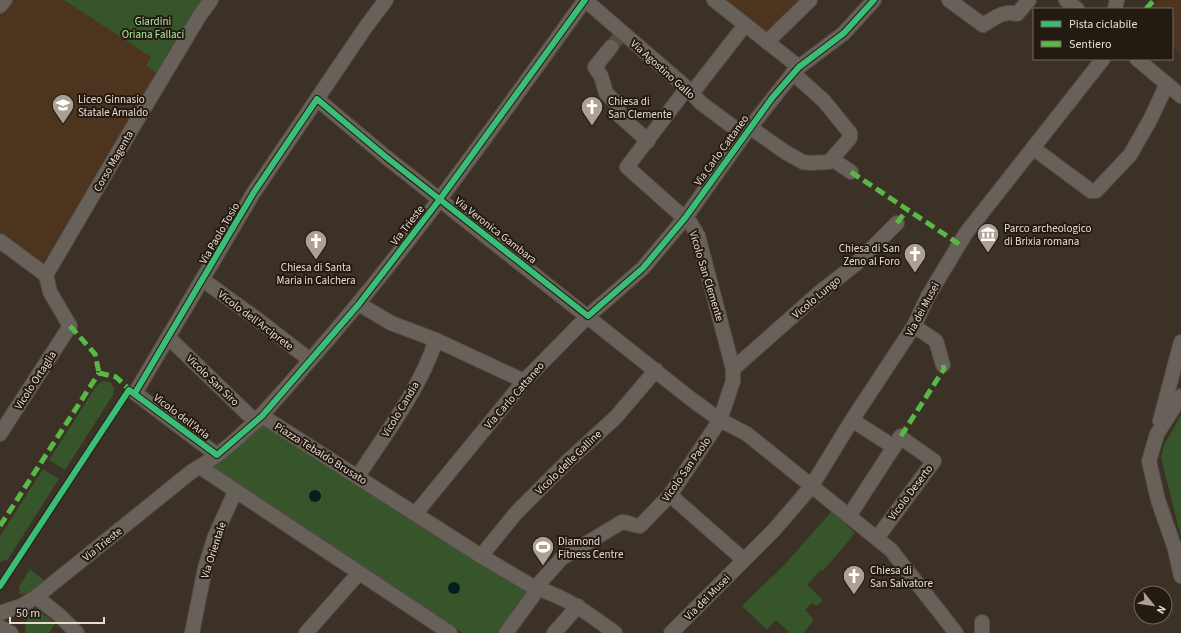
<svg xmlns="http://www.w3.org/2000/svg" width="1181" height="633" font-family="'Source Sans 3',sans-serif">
<rect width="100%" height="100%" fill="#3c3126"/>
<g fill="#4c341f">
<path d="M12,0H64L151,57L147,66L157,73L42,264L0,233V14Z"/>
<path d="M727,0H804L766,36Z"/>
<path d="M1159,0H1181V54L1173,47L1172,9H1151Z"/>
</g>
<g fill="#36552b">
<path d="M64,0H202L157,73L146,66L151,57Z"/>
<path d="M103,381L110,382L114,388L113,395L65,470L49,460L97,385Z"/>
<path d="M1181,415V537L1161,458L1164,445Z"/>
<path d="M266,423L527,591L497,633H463L211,469Z"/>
<path d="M43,469L59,479L8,559L0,562V536Z"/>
<path d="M832,511L855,533L823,571L821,570L807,585L823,600L817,606L812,603L805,610L814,620L803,633H790L776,620L767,630L742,606L784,565Z"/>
<path d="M30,569L45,581C37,587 30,595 20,594L19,587Z"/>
<path d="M39,611L56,623L49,633H26C23,621 28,615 39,611Z"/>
</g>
<g fill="#051f1e">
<circle cx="315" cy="496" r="6"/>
<circle cx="454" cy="588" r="6"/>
</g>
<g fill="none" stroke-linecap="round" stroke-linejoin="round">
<path stroke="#564b40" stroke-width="14" stroke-dasharray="14 7" stroke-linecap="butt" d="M611,47L621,35"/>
<g stroke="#564c43" stroke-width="16">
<g id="minor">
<path d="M585,0L687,88L701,103L744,135"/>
<path d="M714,0L799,67"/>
<path d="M949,0L983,25C995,18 1003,10 1017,14L1029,0"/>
<path d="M1066,0L1077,9"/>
<path d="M0,6L5,0"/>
<path d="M1115,9L1117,0"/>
<path d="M767,42L810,0"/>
<path d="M611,47L595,67L601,76L606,93L617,104L620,116L648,141"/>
<path d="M1137,59L1181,96"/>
<path d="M692,93L745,25"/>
<path d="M317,99L386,157L691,399L720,420L747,434L891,550L956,633"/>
<path d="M751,128L785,152L803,162L811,163L829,162L850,138V133L824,101L793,73"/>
<path d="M1033,148L1091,191H1096L1130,155L1150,120L1167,84"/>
<path d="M832,159L851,172"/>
<path d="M0,241L46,275"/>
<path d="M203,280L257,319L310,360"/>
<path d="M359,304L391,323L436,340L524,381"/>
<path d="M914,326L936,341L943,365"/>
<path d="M169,338L256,422"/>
<path d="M733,369L820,292L856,264L897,223"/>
<path d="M1181,396L1157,434L1149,461L1158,500L1175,549L1181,576"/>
<path d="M262,416L481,556L535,588L533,596L506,633"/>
<path d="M852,420L894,447"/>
<path d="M1160,421L1181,342"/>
<path d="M0,434L70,326L50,292L46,275L140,115L200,15L211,0"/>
<path d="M217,455L135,393L254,192L365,28L386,0"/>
<path d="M200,467L450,633"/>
<path d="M358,476C386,433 420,389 436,340"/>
<path d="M670,495L744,560"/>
<path d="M416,513L524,381L588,316L643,268L685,218L744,135L793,73L799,67L844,33L874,0"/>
<path d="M849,516L901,436"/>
<path d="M877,538L934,461L900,437"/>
<path d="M481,556L516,513L568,461L616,417L656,370"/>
<path d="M36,597L58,614L77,633"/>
<path d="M0,613L21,606L36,597L191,472C240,445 276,399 312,358C411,245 497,121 585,0"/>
<path d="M982,622V633"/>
<path d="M0,627L11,633"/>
<path d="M192,633L205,568L215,536L235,492"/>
<path d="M306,633L359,573"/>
<path d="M554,633L578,606"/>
<path d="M615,633C589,614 567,597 535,588L562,558L622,522C629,522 633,526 640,526L670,495L720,420L733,381V369L698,236L691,224L627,167L687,88"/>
<path d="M671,633L774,530L811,487L852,420L914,326L928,296L966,233L1103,59"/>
</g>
</g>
<use href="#minor" stroke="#686159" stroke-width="14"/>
<g stroke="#58b947" stroke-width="5" stroke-dasharray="10 5" stroke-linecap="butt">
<path d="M1146,9L1154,0"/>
<path d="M851,172L959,244"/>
<path d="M897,223L907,210"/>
<path d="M70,326L95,354L99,373"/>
<path d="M99,373L116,377L131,391"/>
<path d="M901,436L944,369L943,365"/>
<path d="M0,526L99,373"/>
</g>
<g stroke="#231a12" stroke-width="8">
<g id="cycleway">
<path d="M135,393L254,192L317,99L386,157L588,316L643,268L685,218L772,98L799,67L844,33L874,0"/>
<path d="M0,586L129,390L217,455L262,416L359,304L440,199L585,0"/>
</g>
</g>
<use href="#cycleway" stroke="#3abd76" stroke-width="6"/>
</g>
<defs>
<g id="school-pin" transform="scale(1.15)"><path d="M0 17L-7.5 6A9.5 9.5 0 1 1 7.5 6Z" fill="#aca095" stroke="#231a12"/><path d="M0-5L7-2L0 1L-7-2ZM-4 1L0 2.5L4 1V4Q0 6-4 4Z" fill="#fff"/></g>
<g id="church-pin" transform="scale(1.15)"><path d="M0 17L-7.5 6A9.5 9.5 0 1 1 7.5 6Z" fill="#aca095" stroke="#231a12"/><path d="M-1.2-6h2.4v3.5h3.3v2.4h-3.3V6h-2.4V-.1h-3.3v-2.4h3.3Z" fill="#fff"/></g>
<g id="museum-pin" transform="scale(1.15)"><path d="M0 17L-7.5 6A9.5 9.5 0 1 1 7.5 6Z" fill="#aca095" stroke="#231a12"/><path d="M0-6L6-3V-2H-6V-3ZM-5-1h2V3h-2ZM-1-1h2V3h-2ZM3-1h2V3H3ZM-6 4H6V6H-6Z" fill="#fff"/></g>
<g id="stadium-pin" transform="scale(1.15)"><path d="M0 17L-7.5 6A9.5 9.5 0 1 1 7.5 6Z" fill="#aca095" stroke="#231a12"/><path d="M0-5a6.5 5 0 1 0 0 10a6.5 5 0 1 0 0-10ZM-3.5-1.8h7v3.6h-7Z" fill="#fff"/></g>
</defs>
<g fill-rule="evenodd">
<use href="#school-pin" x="63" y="105"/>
<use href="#church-pin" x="592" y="107"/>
<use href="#museum-pin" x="988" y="234"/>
<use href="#church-pin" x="316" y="241"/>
<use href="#church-pin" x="915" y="254"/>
<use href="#stadium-pin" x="543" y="547"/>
<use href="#church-pin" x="854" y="576"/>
</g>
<g text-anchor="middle" stroke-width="4" stroke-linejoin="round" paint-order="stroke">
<g font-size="11" fill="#adea9f" stroke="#231a12">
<text x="153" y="25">Giardini<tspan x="153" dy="13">Oriana Fallaci</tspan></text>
</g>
<g font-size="11" fill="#e9dcd1" stroke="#231a12">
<text transform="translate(663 69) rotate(42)" y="4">Via Agostino Gallo</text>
<text transform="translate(721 150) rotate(-54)" y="4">Via Carlo Cattaneo</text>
<text transform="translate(113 161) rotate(-60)" y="4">Corso Magenta</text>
<text transform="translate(407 225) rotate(-52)" y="4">Via Trieste</text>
<text transform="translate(496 230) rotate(38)" y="4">Via Veronica Gambara</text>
<text transform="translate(219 233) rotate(-60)" y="4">Via Paolo Tosio</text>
<text transform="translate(707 276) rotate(73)" y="4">Vicolo San Clemente</text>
<text transform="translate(816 297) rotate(-40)" y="4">Vicolo Lungo</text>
<text transform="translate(922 309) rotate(-62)" y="4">Via dei Musei</text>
<text transform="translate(256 320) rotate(37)" y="4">Vicolo dell'Arciprete</text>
<text transform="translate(35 380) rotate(-57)" y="4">Vicolo Ortaglia</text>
<text transform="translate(213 380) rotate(44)" y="4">Vicolo San Siro</text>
<text transform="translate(514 395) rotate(-49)" y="4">Via Carlo Cattaneo</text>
<text transform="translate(400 409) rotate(-59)" y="4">Vicolo Candia</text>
<text transform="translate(182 416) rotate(37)" y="4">Vicolo dell'Aria</text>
<text transform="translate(321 453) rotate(32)" y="4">Piazza Tebaldo Brusato</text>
<text transform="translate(568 462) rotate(-44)" y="4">Vicolo delle Galline</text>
<text transform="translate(686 469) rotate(-55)" y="4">Vicolo San Paolo</text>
<text transform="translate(910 492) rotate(-53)" y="4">Vicolo Deserto</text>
<text transform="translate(102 544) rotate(-39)" y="4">Via Trieste</text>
<text transform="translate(213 550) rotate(-72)" y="4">Via Orientale</text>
<text transform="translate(707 597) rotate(-45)" y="4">Via dei Musei</text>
</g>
<g font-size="11" fill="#e9dcd1" stroke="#231a12" text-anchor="start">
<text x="78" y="103">Liceo Ginnasio<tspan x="78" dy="13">Statale Arnaldo</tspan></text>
<text x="608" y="105">Chiesa di<tspan x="608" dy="13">San Clemente</tspan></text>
<text x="1004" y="232">Parco archeologico<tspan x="1004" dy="13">di Brixia romana</tspan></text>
<text x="900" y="252" text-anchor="end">Chiesa di San<tspan x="900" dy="13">Zeno al Foro</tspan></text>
<text x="316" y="271" text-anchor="middle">Chiesa di Santa<tspan x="316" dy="13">Maria in Calchera</tspan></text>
<text x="558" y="545">Diamond<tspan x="558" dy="13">Fitness Centre</tspan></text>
<text x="870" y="574">Chiesa di<tspan x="870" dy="13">San Salvatore</tspan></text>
</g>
</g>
<rect x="1033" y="8" width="140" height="52" fill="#231a12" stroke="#72685e"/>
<rect x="1041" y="21" width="20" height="6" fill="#3abd76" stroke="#72685e"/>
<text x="1069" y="28" font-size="12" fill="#e9dcd1">Pista ciclabile</text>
<rect x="1041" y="41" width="20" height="6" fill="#58b947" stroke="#72685e"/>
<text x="1069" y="48" font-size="12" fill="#e9dcd1">Sentiero</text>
<g transform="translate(1153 605) rotate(120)"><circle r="19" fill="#231a12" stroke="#72685e"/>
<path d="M0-3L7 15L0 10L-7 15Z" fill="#aca095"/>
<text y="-6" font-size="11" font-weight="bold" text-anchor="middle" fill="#e9dcd1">N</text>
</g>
<path d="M10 617v6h94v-6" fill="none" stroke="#e9dcd1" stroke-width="2"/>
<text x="16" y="617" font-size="12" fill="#e9dcd1" stroke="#231a12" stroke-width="3" paint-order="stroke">50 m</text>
</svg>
